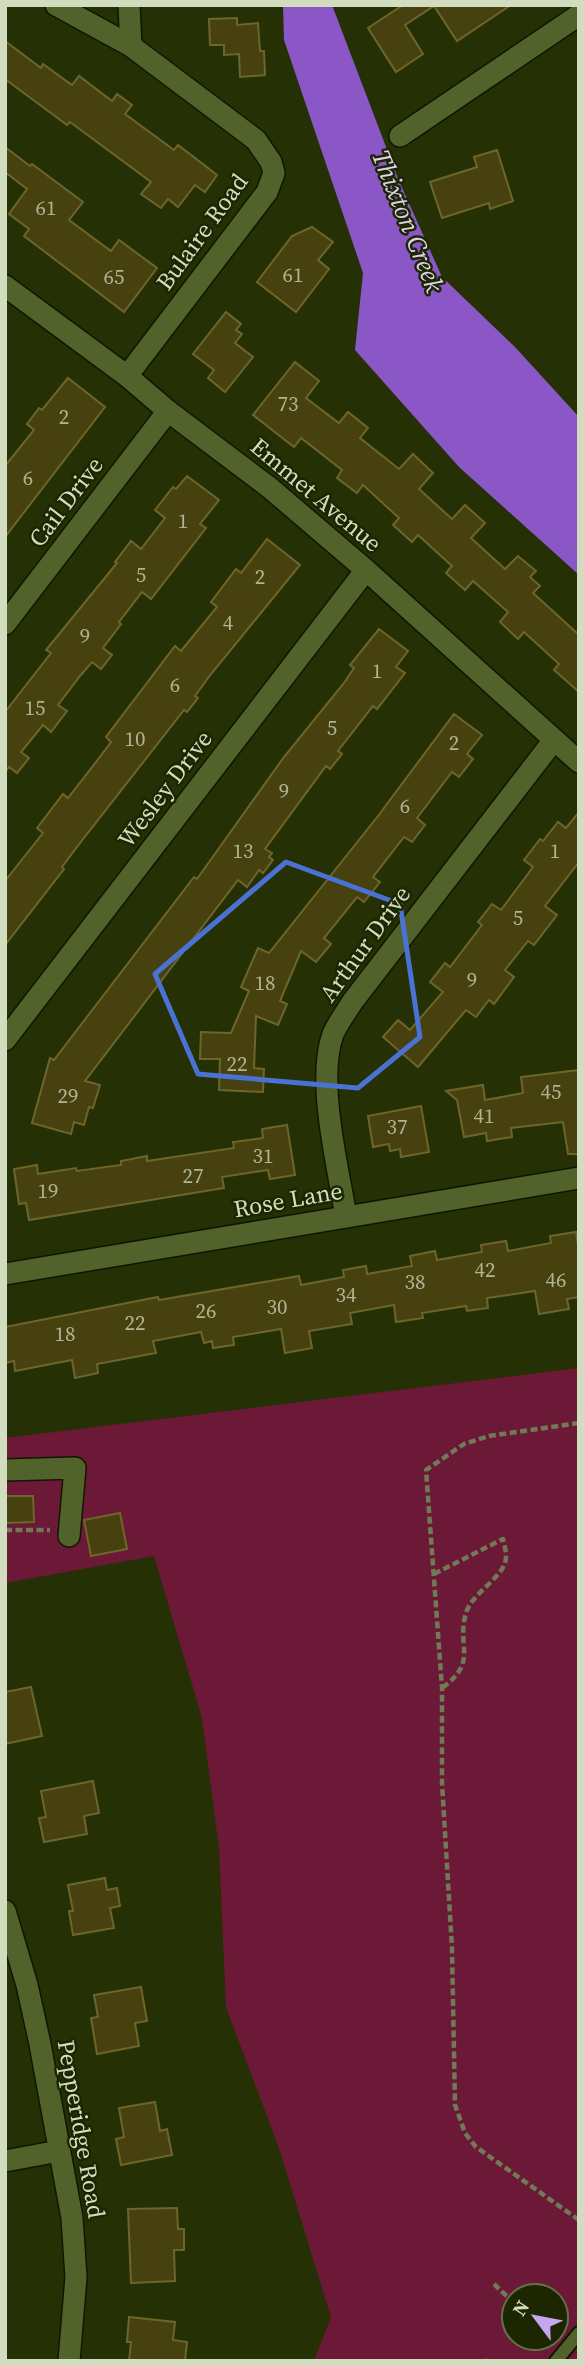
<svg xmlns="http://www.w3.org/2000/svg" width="584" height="2366" font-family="'Source Serif 4',serif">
<rect width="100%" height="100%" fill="#263005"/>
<path fill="#6c1938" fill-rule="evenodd" d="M579,1368V2361H314L331,2317L279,2148L226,2007L219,1848L202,1718L154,1556L5,1583V1438ZM514,2296H556V2338H514Z"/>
<path fill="#8b57c7" d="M283,5H332L399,181L442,277L515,347L579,417V575L459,467L355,350L363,273L284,40Z"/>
<g fill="#46410f" stroke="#6d662a" stroke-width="2">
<path d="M403,5H511L457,41L434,6L405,25L423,54L396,72L368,28Z"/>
<path d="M237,18V25L258,23L260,51H264L265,75L240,77L239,54L224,55V45H210L209,19Z"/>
<path d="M5,41L41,68L43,64L72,85L79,76L112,101L117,94L132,105L125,114L174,150L178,145L217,175L205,192L195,185L178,207L168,199L161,208L141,194L151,182L70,122L67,125L5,79Z"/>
<path d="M5,147L30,166L32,164L83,202L69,220L111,251L119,240L157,268L124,312L24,236L29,229L9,214L27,189L5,172Z"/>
<path d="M497,150L513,201L490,209L489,203L442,218L430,182L477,167L474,157Z"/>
<path d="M312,227L333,242L318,260L329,269L296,312L257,282L292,236Z"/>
<path d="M226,312L241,324L236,330L242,334L235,343L253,357L225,392L208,378L214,370L193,354Z"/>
<path d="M295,362L319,381L306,398L339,423L348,412L368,428L360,438L399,469L413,454L433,473L419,489L452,519L465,505L485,523L471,538L505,569L518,556L536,571L530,577L540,586L533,593L579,635V692L554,670L559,664L524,632L518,639L500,622L508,612L473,581L465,590L446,573L452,566L418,535L412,542L393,525L399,518L363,485L357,493L337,478L342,470L301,438L294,447L253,415Z"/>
<path d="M68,378L105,407L5,537V466L34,430L27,424L39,408L42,410Z"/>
<path d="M187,476L219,500L200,524L206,528L151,599L142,592L119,622L121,624L103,648L112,655L101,669L92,662L80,676L58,705L67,711L51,732L43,725L21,752L29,758L17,773L9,767L5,772V712L51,653L46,650L117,563L115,562L131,541L141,549L165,518L155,510L173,487L176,489Z"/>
<path d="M267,539L300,565L211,674L195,696L198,698L187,712L184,710L80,843L62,867L64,869L5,945V881L43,833L37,828L63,794L68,798L96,762L111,742L106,737L175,646L181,651L217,607L211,602L236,569L241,573Z"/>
<path d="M379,629L408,651L396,667L405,673L377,709L373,706L338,751L342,754L330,769L326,766L265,849L272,853L269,857L273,860L263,873L259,870L247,887L238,880L85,1081L100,1085L93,1108L89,1107L84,1125L74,1122L71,1134L32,1123L50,1058L54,1060L194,877L197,879L284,757L344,683L354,668L350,665Z"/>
<path d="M454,714L482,735L467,754L473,759L459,777L452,772L417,818L425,825L412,842L404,837L373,877L380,882L364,902L357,897L324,938L331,944L316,962L301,951L280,1001L287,1004L278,1025L256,1016L254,1068L264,1069L263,1092L219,1090L220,1059H200L201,1032L231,1033L249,991L241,987L258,948L269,953L378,816Z"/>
<path d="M579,812V862L545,906L557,915L534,945L528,941L505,970L514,977L494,1004L489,1000L476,1017L466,1010L418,1067L383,1037L398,1020L410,1030L443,992L430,982L445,963L450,967L482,925L478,922L492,904L501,910L533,867L524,860L540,839L543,841L558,822L566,828Z"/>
<path d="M579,1070V1154H568L563,1122L511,1128L512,1137L487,1141L486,1133L464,1137L457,1100L446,1091L483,1085L485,1100L523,1093L521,1077Z"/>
<path d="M421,1106L429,1152L401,1157L400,1149L390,1151L389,1144L373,1147L368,1116Z"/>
<path d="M287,1125L295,1175L270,1179L268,1170L222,1177L224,1188L29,1220L26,1203L19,1204L14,1169L37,1165L38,1174L76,1168L77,1171L121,1165V1161L147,1156V1161L234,1148L233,1142L263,1138L262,1129Z"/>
<path d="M576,1232L579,1251V1297L567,1299L569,1309L539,1314L535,1291L487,1298L488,1308L467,1311L466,1306L422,1313L423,1318L396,1322L394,1305L350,1313L352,1324L309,1331L312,1348L285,1353L281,1329L233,1337L234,1345L213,1348L212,1341L204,1343L201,1332L153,1341L156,1353L97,1364L98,1373L75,1378L72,1360L15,1371L14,1361L5,1363V1327L158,1297L159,1300L299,1276L301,1285L344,1277L343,1270L366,1266L367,1274L412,1266L410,1256L435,1251L437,1260L482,1252L481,1245L506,1241L508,1251L551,1243L550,1236Z"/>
<path d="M5,1496H33L34,1522L5,1523Z"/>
<path d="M120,1513L127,1549L91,1556L84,1520Z"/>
<path d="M31,1687L42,1736L5,1744V1692Z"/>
<path d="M93,1781L99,1813L84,1816L87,1834L44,1842L39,1818L46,1817L41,1791Z"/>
<path d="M105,1878L107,1890L117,1888L120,1906L110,1908L114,1928L73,1935L69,1911H73L68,1885Z"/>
<path d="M141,1987L147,2021L135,2023L139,2046L97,2054L91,2018L98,2017L94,1995Z"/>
<path d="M155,2102L160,2131L167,2129L172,2155L121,2165L116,2139L124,2137L119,2108Z"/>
<path d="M177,2208L178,2229H184V2250H174L175,2281L131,2283L128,2209Z"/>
<path d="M129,2317L175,2322L173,2340L187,2342L185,2361H129L131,2342H127Z"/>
</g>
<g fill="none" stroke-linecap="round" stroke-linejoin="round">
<g stroke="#101700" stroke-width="16">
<path id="lane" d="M556,2361L579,2333"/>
</g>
<g stroke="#101700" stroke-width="24">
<g id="street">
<path d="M56,5L131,46L256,140L271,162L274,173L267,192L127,376"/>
<path d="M129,5L131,46"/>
<path d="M400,136L579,15"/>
<path d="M5,286L127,376L168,411L270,488L366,570L579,762"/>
<path d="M5,624L168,411"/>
<path d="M5,1040L366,570"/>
<path d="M346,1217C338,1166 316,1081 333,1034C338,1023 346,1012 353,1001L554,740"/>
<path d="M5,1274L579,1178"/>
<path d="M5,1470L75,1468L69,1536"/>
<path d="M5,1911L27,1985L40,2044L72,2218L76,2277L69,2361"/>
<path d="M5,2161L59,2151"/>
</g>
</g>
<g stroke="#707a55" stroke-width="4.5" stroke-dasharray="7 3.5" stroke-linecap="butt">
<path d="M579,1423L489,1436L464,1444L426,1470L442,1688V1783L452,1948L455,2105L465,2133L476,2147L579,2220"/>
<path d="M5,1530H50"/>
<path d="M434,1574L503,1539C504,1544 506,1550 506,1556C507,1576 472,1592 466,1613C456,1647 479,1661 442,1688"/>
<path d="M494,2284L514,2303"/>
<path d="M483,2361H488"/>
</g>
<use href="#lane" stroke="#52622b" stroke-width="12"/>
<use href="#street" stroke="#52622b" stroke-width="21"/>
</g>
<path fill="none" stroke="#4a72d2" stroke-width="5" stroke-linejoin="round" d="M286,862L400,904L420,1037L358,1088L198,1074L155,974Z"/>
<g text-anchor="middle" stroke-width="5" stroke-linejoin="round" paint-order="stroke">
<g font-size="21" fill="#afb593">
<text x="46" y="215">61</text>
<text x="293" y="282">61</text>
<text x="114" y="284">65</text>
<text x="288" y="411">73</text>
<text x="64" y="424">2</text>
<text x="28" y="485">6</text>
<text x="183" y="528">1</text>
<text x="141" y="582">5</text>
<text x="260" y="584">2</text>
<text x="228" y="630">4</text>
<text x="85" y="643">9</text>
<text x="377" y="678">1</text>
<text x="175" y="692">6</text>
<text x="35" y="715">15</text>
<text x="332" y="735">5</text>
<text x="135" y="746">10</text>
<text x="454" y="750">2</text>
<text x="284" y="798">9</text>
<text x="405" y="813">6</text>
<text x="243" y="858">13</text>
<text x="555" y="858">1</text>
<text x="518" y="925">5</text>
<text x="472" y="987">9</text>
<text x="265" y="990">18</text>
<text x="237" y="1071">22</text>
<text x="551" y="1099">45</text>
<text x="68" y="1103">29</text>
<text x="484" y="1123">41</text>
<text x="397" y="1134">37</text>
<text x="263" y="1163">31</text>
<text x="193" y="1183">27</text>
<text x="48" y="1198">19</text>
<text x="485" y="1277">42</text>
<text x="556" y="1287">46</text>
<text x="415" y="1289">38</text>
<text x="346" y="1302">34</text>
<text x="277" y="1314">30</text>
<text x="206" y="1318">26</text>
<text x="135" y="1330">22</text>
<text x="65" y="1341">18</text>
</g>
<g font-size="24" fill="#d2dcbf" stroke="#1c2600">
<text transform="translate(202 232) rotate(-54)" y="8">Bulaire Road</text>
<text transform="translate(316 495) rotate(40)" y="8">Emmet Avenue</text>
<text transform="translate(66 502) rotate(-53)" y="8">Cail Drive</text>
<text transform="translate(165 789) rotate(-53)" y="8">Wesley Drive</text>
<text transform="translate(365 944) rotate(-54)" y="8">Arthur Drive</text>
<text transform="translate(288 1200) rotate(-10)" y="8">Rose Lane</text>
<text transform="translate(81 2129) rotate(80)" y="8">Pepperidge Road</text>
</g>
<g font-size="26" font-style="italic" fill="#ded3ef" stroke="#1c2600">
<text transform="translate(408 221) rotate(68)" y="9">Thixton Creek</text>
</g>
</g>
<rect width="584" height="2366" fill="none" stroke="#d2dcbf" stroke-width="14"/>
<g transform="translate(535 2317) rotate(302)"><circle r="33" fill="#1c2600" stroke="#656f4c" stroke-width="2"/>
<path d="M0-5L12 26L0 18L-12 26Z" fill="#c5a7f1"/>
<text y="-10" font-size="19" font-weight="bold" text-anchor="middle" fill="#d2dcbf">N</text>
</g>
</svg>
